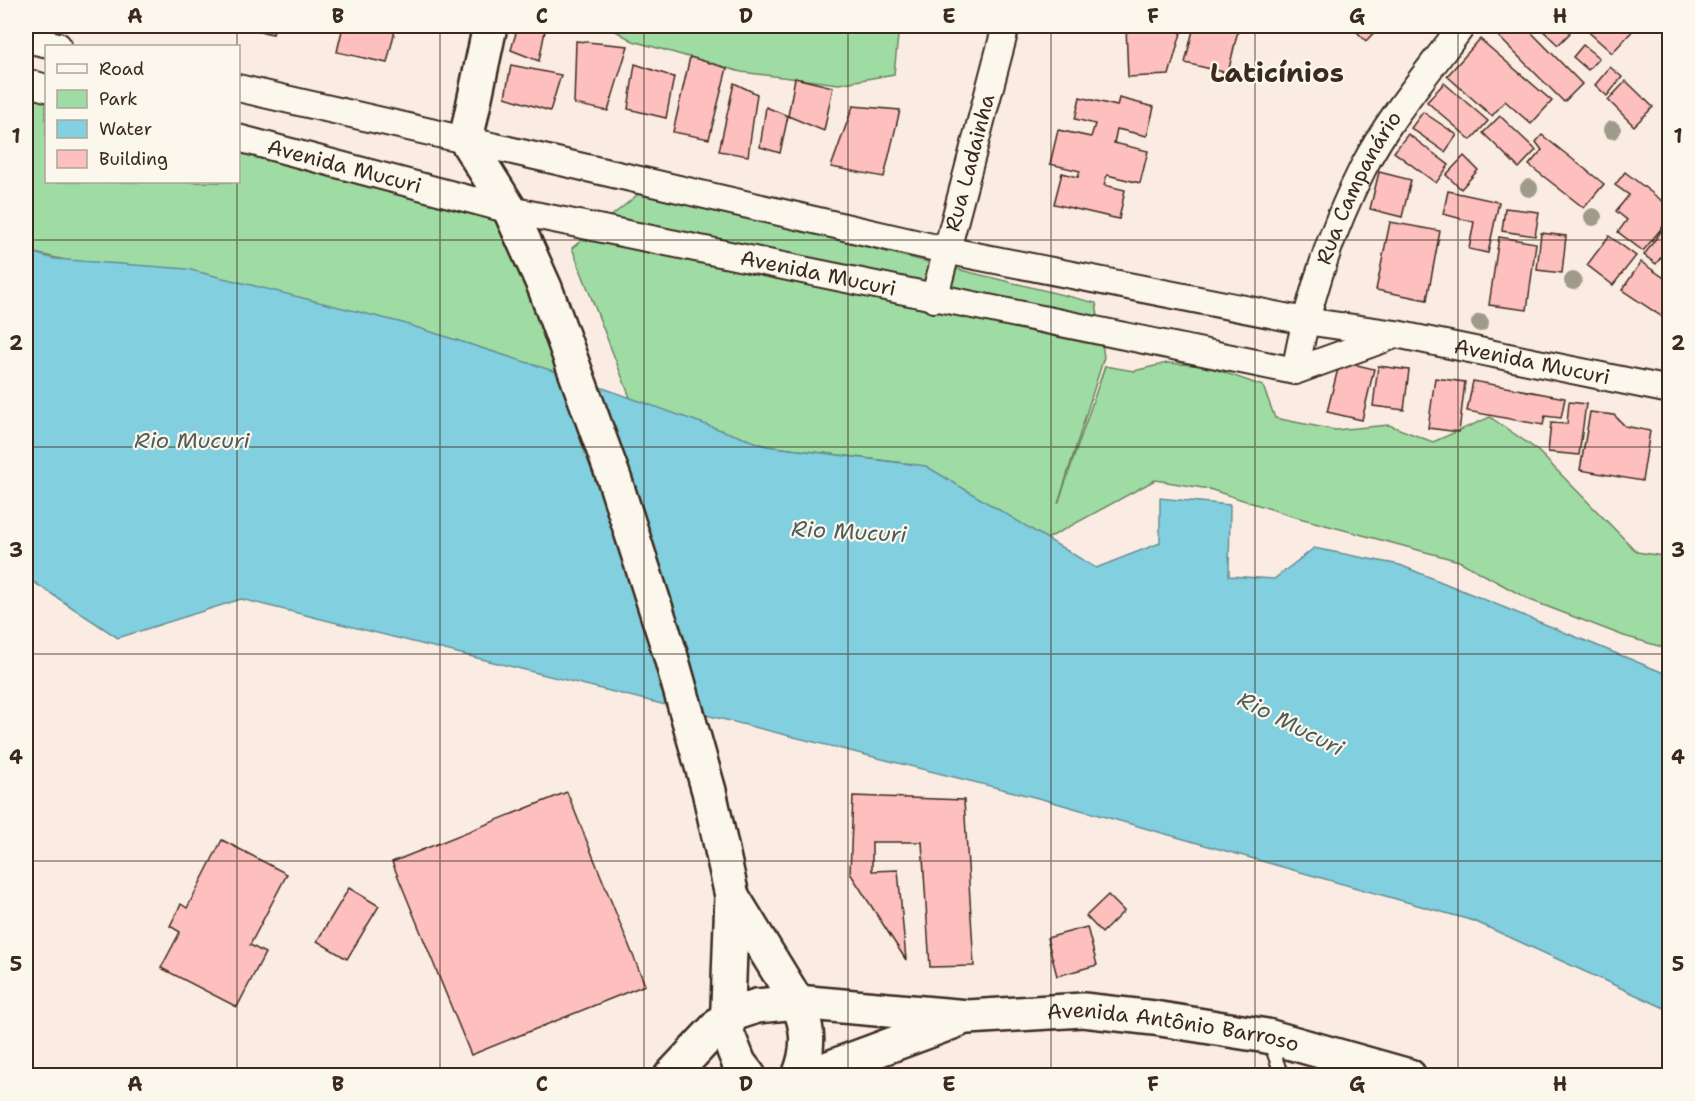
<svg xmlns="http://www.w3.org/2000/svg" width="1695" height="1101" font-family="'Shantell Sans',sans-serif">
<rect width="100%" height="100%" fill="#fbece3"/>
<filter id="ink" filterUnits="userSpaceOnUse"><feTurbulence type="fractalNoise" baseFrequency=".0167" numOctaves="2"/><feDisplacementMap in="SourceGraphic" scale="12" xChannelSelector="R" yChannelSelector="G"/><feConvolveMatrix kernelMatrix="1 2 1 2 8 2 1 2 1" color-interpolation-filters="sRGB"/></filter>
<g filter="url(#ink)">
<g fill="#9edca4" stroke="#6c8361" stroke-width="1.5">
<path d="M607,26H899L894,74L839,84L741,72L633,41Z"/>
<path d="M26,88L46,93V182H238L239,144L506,214L569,376L26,251Z"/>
<path d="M641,192L1096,303L1104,357L1058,504L1105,366L1134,371L1167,363L1206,366L1263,386L1275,418L1335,430L1389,425L1433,442L1490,417L1536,449L1637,552L1669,557V649L1624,636L1530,600L1459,561L1292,516L1209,489L1155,480L1047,539L912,464L766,446L631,400L572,248Z"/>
</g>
<path fill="#81cfdf" stroke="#658d92" stroke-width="1.5" d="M26,251L55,259L187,269L403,323L569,376L766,446L926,466L1096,568L1160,543V498L1230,505L1229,576L1274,579L1314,548L1400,565L1669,675V1010L1474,921L1042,799L241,599L118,638L26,577Z"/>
<g fill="#fdc0be" stroke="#3b2a1e" stroke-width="1.5">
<path d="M236,26H275L273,34Z"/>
<path d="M343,26H396L387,63L337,52Z"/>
<path d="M518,26H546L539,61L511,50Z"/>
<path d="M1126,26H1183L1169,75L1128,77Z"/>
<path d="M1194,26H1239L1228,73L1185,63Z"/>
<path d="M1359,26H1380L1366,41L1355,30Z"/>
<path d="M1488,26H1525L1582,84L1564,102Z"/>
<path d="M1538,26H1562L1570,33L1558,45Z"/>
<path d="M1582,26H1637L1612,53Z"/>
<path d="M1480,39L1552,101L1531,124L1505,101L1492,116L1447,76Z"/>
<path d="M576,41L628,46L608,111L574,104Z"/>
<path d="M1583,45L1599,58L1588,70L1573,57Z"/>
<path d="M690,57L727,68L709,139L673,132Z"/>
<path d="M635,64L674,77L666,118L628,109Z"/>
<path d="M511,65L561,75L550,111L505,97Z"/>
<path d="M1610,67L1622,77L1607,96L1595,85Z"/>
<path d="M795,78L833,87L824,131L788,116Z"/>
<path d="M1626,81L1653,107L1634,126L1608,100Z"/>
<path d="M734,83L757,94L748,156L719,151Z"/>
<path d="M1444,83L1488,121L1471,140L1427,102Z"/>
<path d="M1080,97L1117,106L1119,98L1154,107L1147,136L1117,129L1114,143L1148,151L1140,183L1107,175L1104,185L1125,190L1119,219L1054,204L1062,173L1078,177L1080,171L1050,164L1058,130L1091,137L1095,124L1075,119Z"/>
<path d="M853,106L900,110L884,177L831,167Z"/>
<path d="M766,107L788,116L780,153L760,147Z"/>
<path d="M1423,112L1457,135L1445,152L1411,128Z"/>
<path d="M1500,116L1536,150L1519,168L1483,133Z"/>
<path d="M1408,134L1449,165L1436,183L1394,152Z"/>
<path d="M1542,135L1604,184L1584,208L1529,165L1542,150L1536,142Z"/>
<path d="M1464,156L1478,170L1461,189L1446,175Z"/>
<path d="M1379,172L1411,180L1402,217L1370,209Z"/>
<path d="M1625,172L1670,207V218L1643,251L1618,232L1627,220L1616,211L1629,195L1615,185Z"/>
<path d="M1448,191L1499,202L1488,253L1469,249L1474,222L1443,214Z"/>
<path d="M1505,208L1539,212L1535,236L1502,231Z"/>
<path d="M1390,222L1440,231L1427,300L1376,290Z"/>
<path d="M1664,227L1670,231V245L1656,264L1644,255Z"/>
<path d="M1541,233L1566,236L1562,273L1537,270Z"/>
<path d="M1609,236L1636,256L1613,285L1587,265Z"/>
<path d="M1499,237L1536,243L1527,310L1489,305Z"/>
<path d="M1641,262L1670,282V322L1622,290Z"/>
<path d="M1340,361L1374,369L1362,420L1327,412Z"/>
<path d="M1378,366L1409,370L1404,410L1373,406Z"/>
<path d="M1435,378L1465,382L1459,432L1428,428Z"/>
<path d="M1473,381L1565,398L1561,418L1545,416L1543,425L1467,411Z"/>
<path d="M1569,402L1586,404L1579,455L1548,452L1551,423L1567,424Z"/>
<path d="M1590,412L1614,415L1625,426L1650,431L1642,481L1580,470Z"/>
<path d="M1670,442V487L1663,486Z"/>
<path d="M567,792L645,985L471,1055L392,862Z"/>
<path d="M853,796L964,800L974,966L930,967L922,842H872V871L898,870L906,960L850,873Z"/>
<path d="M222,840L287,874L250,945L265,953L237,1007L161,968L180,932L170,926L181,904L187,908Z"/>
<path d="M349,888L379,906L347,959L317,941Z"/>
<path d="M1108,895L1124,911L1102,933L1086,916Z"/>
<path d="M1087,927L1097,965L1057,976L1047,938Z"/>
</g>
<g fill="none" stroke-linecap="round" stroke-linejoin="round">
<g stroke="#3b2a1e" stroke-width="16">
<path id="lane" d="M1269,1040L1282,1076"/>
</g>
<g stroke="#3b2a1e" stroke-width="30">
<g id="street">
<path d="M26,39L58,46"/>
<path d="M26,82L46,88"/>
<path id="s1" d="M238,88L945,250L1305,321L1396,334L1670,390"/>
<path id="s2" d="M238,138L510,210L1295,371L1392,336"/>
<path id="s3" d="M934,299L1006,26"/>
<path id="s4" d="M1295,371C1308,301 1331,231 1363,168C1389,117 1429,71 1462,26"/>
</g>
</g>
<g stroke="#3b2a1e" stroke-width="38">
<g id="secondary">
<path d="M490,26L466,140L510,210L545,288L615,481L669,650L709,791L732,896L727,1033L739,1063L749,1076"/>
<path d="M732,896L797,1002C809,1027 810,1049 799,1076"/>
<path id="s5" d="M671,1076L727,1016L757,1006L797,1002L968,1017L1083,1010L1154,1018L1267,1036L1409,1076"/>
<path d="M807,1076L958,1020"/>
</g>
</g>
<use href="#lane" stroke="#fbf7ec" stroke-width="12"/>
<use href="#street" stroke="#fbf7ec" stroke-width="26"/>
<use href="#secondary" stroke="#fbf7ec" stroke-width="33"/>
</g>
<g fill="#9f9a89">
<circle cx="1612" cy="130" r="9"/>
<circle cx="1529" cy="188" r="9"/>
<circle cx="1593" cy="217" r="9"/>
<circle cx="1573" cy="281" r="9"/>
<circle cx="1480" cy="323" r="9"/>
</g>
</g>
<path fill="none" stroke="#3b2a1e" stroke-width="1.5" stroke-opacity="0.55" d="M237,26V46M440,26V1076M644,26V1076M848,26V1076M1051,26V1076M1255,26V1076M1458,26V1076M237,182V1076M26,240H1670M26,447H1670M26,654H1670M26,861H1670"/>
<g text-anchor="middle" stroke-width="4.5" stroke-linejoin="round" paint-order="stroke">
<g font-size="21" fill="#3b2a1e" stroke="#fbf7ec">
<text dy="7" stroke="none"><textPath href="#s3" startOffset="141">Rua Ladainha</textPath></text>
<text dy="7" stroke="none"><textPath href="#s2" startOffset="110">Avenida Mucuri</textPath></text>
<text dy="7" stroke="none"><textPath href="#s4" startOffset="195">Rua Campanário</textPath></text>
<text dy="7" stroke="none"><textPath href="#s2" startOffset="596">Avenida Mucuri</textPath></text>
<text dy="7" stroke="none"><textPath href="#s1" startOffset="1323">Avenida Mucuri</textPath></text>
<text dy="7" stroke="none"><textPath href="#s5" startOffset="532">Avenida Antônio Barroso</textPath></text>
</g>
<g font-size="22" font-style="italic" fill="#505c58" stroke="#fbf7ec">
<text x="192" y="448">Rio Mucuri</text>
<text transform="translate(849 531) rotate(3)" y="8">Rio Mucuri</text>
<text transform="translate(1291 723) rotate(27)" y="8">Rio Mucuri</text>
</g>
<g font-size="27" font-weight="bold" fill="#3b2a1e" stroke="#fbf7ec">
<text x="1277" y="82">Laticínios</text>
</g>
</g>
<rect width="1695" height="1101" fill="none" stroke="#fbf7ec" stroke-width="66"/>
<rect x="45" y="45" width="195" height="138" fill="#fbf7ec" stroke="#aea59a" stroke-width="1.5"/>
<rect x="57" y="64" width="30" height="9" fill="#fbf7ec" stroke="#aea59a" stroke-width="1.5"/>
<text x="99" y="75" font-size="18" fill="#3b2a1e">Road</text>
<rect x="57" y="90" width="30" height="18" fill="#9edca4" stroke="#aea59a" stroke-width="1.5"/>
<text x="99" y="105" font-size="18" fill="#3b2a1e">Park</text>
<rect x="57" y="120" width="30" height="18" fill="#81cfdf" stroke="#aea59a" stroke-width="1.5"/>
<text x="99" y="135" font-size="18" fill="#3b2a1e">Water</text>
<rect x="57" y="150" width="30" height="18" fill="#fdc0be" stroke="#aea59a" stroke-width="1.5"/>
<text x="99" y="165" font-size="18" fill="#3b2a1e">Building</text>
<rect x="33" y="33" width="1629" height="1035" fill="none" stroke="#3b2a1e" stroke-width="2"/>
<g font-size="20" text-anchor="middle" font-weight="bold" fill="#3b2a1e">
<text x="135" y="23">A</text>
<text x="338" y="23">B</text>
<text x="542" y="23">C</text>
<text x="746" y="23">D</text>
<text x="949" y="23">E</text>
<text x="1153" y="23">F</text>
<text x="1357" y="23">G</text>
<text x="1560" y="23">H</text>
<text x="16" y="143">1</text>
<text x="1678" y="143">1</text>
<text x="16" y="350">2</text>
<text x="1678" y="350">2</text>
<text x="16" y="557">3</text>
<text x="1678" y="557">3</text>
<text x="16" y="764">4</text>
<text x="1678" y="764">4</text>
<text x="16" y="971">5</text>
<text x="1678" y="971">5</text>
<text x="135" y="1091">A</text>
<text x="338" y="1091">B</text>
<text x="542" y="1091">C</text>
<text x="746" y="1091">D</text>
<text x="949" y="1091">E</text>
<text x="1153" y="1091">F</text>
<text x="1357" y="1091">G</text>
<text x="1560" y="1091">H</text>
</g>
</svg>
